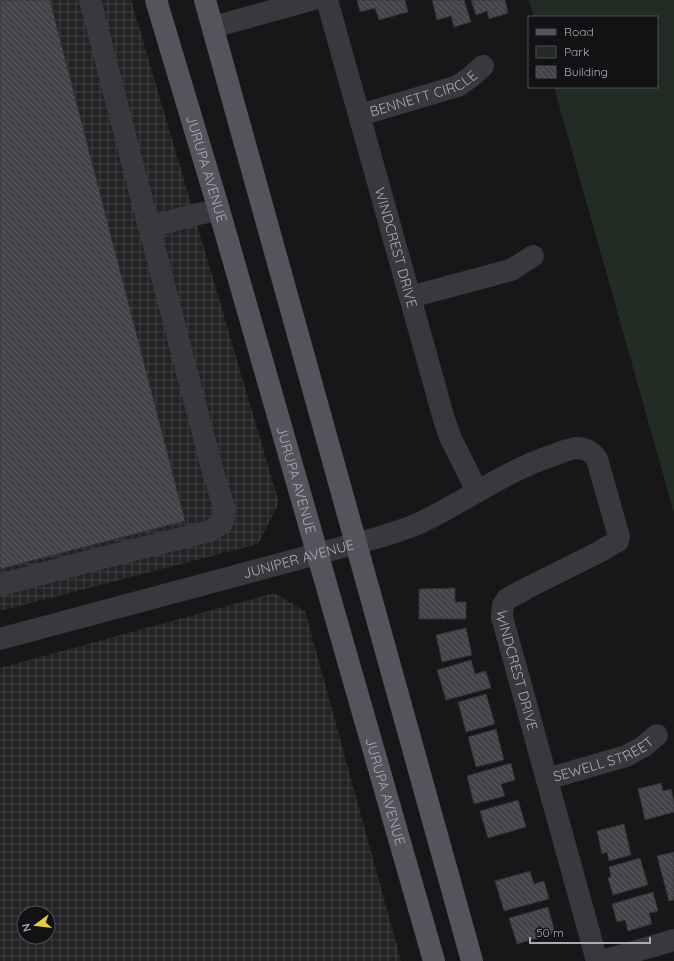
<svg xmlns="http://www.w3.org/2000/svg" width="674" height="961" font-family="Quicksand,sans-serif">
<defs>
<pattern id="industrial-grid" width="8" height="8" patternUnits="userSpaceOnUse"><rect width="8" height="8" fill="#232325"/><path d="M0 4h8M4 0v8" fill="none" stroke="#404042"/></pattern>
<pattern id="building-back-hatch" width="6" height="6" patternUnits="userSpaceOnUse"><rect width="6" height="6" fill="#444448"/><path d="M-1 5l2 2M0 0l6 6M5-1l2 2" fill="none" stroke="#5c5c60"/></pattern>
</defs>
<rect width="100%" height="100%" fill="#171719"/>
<g fill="url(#industrial-grid)" fill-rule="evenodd">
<path d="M0,0H131L279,503L258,544L0,611Z"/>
<path d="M274,593L305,611L401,961H0V668ZM24,913H48V937H24Z"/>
</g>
<path fill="#232b25" d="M529,0H674V513L554,87H657V17H534Z"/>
<g fill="url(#building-back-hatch)" stroke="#323134">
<path d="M0,0H50L185,521L0,569Z"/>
<path d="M357,0H405L408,12L379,20L375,8L360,12Z"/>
<path d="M432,0H464L471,22L454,27L451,16L437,20Z"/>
<path d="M471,0H505L508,13L489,19L487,11L476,15Z"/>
<path d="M455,588V602H466V619H419V589Z"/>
<path d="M466,628L472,655L442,662L436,635Z"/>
<path d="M471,660L475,674L486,671L491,688L446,700L437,670Z"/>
<path d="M486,694L495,724L466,732L458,702Z"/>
<path d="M496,729L504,760L476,767L468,737Z"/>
<path d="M511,763L515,780L501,784L505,796L474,804L467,776Z"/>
<path d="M661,783L663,791L671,789L674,801V812L645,820L638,789Z"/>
<path d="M518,800L526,827L488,838L480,811Z"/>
<path d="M624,824L631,855L609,861L607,852L602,854L597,831Z"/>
<path d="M674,852V900L669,901L657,856Z"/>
<path d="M640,858L648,885L613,895L608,878L611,877L609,867Z"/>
<path d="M530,871L534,884L544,881L549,899L504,911L495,881Z"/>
<path d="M653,892L658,911L649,913L652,924L628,931L625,920L617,922L612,904Z"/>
<path d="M548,907L555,933L517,944L509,918Z"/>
</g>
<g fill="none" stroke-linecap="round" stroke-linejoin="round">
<g stroke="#38383d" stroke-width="22">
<path d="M90,0L149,227"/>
<path id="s1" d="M327,0L444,419L451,439L477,491"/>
<path d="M213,27L311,0"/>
<path id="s2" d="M360,115L458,86L472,76L483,66"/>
<path d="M410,297L511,270L533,256"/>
<path d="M0,585L86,562L210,531L222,523L225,511L212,468L149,227L198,214L219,210"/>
<path id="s3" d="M0,639L380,537C396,532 412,527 426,520C468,499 506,471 551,456C559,453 568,449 577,448C586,448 592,452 597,459L619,537L618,541L599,552L527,588L507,599L503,605L502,617L597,961"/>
<path id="s4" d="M547,779L626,756L644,746L657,735"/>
<path d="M602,961L674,940"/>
</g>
<g stroke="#54555c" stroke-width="22">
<path id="s5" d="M156,0L219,210L434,961"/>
<path d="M205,0L472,961"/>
</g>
</g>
<g text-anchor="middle" stroke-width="3" stroke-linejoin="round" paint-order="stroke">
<g font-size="14" fill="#aaabb7" stroke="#121214">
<text dy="5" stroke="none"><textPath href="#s2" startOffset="67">BENNETT CIRCLE</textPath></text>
<text dy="5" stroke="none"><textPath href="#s5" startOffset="176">JURUPA AVENUE</textPath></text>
<text dy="5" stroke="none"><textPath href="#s1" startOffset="257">WINDCREST DRIVE</textPath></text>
<text dy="5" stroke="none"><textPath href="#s5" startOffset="500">JURUPA AVENUE</textPath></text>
<text dy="5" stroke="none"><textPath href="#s3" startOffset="309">JUNIPER AVENUE</textPath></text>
<text dy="5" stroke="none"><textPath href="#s3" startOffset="919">WINDCREST DRIVE</textPath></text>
<text dy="5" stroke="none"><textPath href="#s4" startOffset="60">SEWELL STREET</textPath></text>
<text dy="5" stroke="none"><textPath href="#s5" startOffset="824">JURUPA AVENUE</textPath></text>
</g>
</g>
<rect x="528" y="16" width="130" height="72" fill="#121214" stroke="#4f4f55"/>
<rect x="536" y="29" width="20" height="6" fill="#54555c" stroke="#4f4f55"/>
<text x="564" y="36" font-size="12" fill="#aaabb7">Road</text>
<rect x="536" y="46" width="20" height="12" fill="#232b25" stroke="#4f4f55"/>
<text x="564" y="56" font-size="12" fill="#aaabb7">Park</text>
<rect x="536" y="66" width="20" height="12" fill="url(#building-back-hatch)" stroke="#4f4f55"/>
<text x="564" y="76" font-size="12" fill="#aaabb7">Building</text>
<g transform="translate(36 925) rotate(255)"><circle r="19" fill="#121214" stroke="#4f4f55"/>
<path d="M0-3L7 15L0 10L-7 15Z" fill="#e2ce45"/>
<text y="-6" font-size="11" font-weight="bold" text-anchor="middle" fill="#aaabb7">N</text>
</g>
<path d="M530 937v6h120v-6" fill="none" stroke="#aaabb7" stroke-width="2"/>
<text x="536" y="937" font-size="12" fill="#aaabb7" stroke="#121214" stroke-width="3" paint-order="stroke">50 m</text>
</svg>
